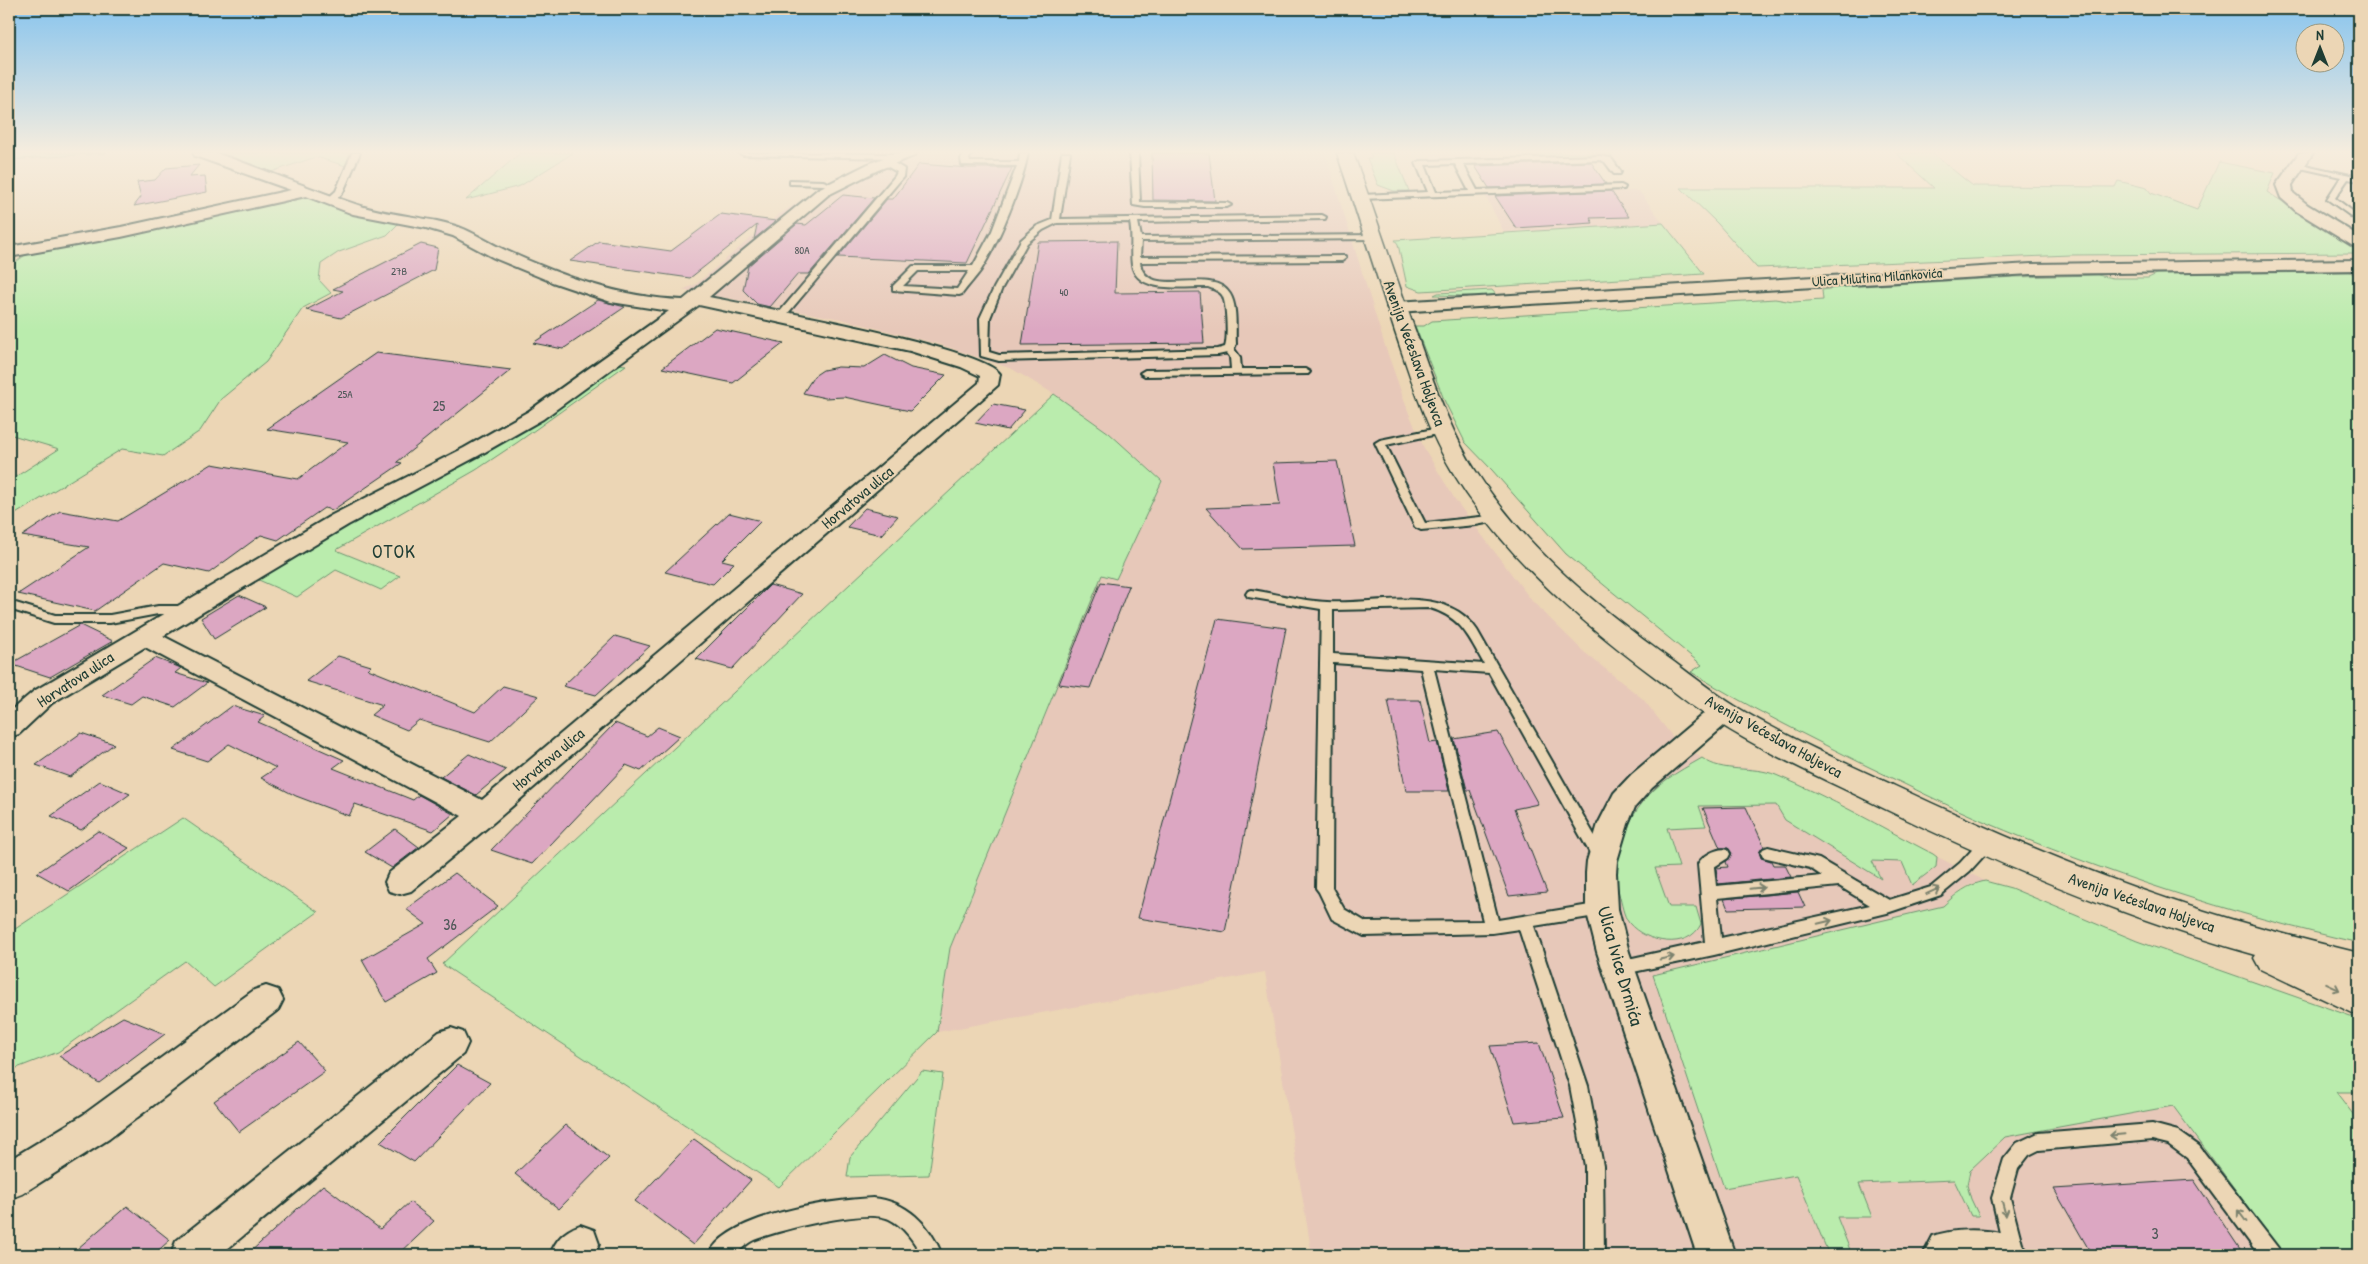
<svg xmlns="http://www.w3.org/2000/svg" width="2368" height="1264" font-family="'Patrick Hand',sans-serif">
<rect width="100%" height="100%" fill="#ecd6b5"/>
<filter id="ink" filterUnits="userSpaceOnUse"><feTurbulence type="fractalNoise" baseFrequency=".02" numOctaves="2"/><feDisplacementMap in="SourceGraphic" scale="10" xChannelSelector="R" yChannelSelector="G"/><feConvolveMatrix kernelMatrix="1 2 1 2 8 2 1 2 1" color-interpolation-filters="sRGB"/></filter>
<g filter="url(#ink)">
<g fill="#e7c8b9">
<path d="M660,153H1325L1385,346L1408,411L1424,448L1456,501L1532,601L1584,652L1643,699L1672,736L1708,763L1724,767L1749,768L1774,774L1985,881L1972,884L1962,889L1943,906L1724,1188L2173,1106L2284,1255H1312L1265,972L937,1032L950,948L1102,575L1116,578L1162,481L1109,433L1054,394L1012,369L942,345L841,319L682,290L696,284L778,215L824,186L877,161Z"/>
<path d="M1430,153H1498L1501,157L1432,159Z"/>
<path d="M1639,191L1663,223L1504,232L1485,195Z"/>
</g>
<g fill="#baecad" stroke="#6c9470">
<path d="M9,153H106L9,160Z"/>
<path d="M209,153H353L346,166L316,157L268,173Z"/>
<path d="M520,153H573L520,186L466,200Z"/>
<path d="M1370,153H1394L1409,191H1394L1378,185L1367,158H1372Z"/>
<path d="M1531,153H1610L1612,156H1533Z"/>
<path d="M1896,153H1932L1973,186L2115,187L2118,181L2147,188L2151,193L2197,210L2219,162L2275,173L2267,192L2359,249V253L2070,255L1757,268L1718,224L1681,188H1934Z"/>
<path d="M291,197H304L338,209L399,223L387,235L339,252L321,264L319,280L331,293L303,308L266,362L221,399L200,431L163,456L122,449L9,518V481L59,449L9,434V267L32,250Z"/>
<path d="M1663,223L1704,274L1421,291L1407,286L1398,244L1395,240Z"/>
<path d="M2350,272L2359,278V943C2231,914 2104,873 1983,821C1943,804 1905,784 1867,766C1807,736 1748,707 1691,672L1702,665L1566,554L1492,470L1465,442L1445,402L1415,326H1424L1432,321L1447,320L1775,299L1793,302L1823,300L1822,290L1844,287L2015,277L2097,275L2113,278H2148L2157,274Z"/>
<path d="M1492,290L1498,297L1434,295L1438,293Z"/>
<path d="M618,364L626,365L518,442L476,470L336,550L400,576L381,590L336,570L297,597L252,577L479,456L525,429Z"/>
<path d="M1054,394L1109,433L1162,481L1116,579L1102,575L950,948L937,1032L779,1187L442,964Z"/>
<path d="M1702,758C1723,774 1752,765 1776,775C1830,797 1881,827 1933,854L1937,857L1936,867L1912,885L1902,862L1872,861L1881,879L1785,820L1776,805L1699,806L1706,826L1667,828L1679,867L1655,868L1669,907H1696L1701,924C1688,951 1646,943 1629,923C1623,915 1622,904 1619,894C1608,853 1632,804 1666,780C1677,772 1690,765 1702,758Z"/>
<path d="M183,818L318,912L214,987L185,961L58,1052L9,1071V933Z"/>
<path d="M1985,881L2011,888L2137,941L2359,1019V1092H2336L2359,1122V1255H2284L2173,1106L2005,1137L1970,1170L1967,1185L1971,1199L1979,1216H1971L1954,1180L1859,1184L1872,1217H1837L1852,1255H1829L1796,1175L1724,1188L1653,975L1943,906C1957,893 1967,885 1985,881Z"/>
<path d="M922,1071L943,1074L929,1175L847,1177L850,1157Z"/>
</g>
<g fill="#dca7c2" stroke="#1f3d34">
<path d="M1152,153H1209L1215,201L1153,200Z"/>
<path d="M1591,162L1606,184L1489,188L1475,166Z"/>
<path d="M919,164L969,168H1012L967,263L838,257L887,199H893Z"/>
<path d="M199,165L189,177L205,176L207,192L134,206L141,197L137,182L155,180L166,168Z"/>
<path d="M1611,191L1629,217L1590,218L1593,223L1516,228L1495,196Z"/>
<path d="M843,195L874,198L809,274H798L770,307L757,304L743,290L748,266L797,224L806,225Z"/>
<path d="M721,214L776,221L754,239L757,225L690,278L570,261L599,241L671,251Z"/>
<path d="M1117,241L1115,293L1200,292L1204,343L1022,345L1038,242Z"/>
<path d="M421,244L438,248L434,270L341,318L306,310L343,291L333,289Z"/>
<path d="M598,300L625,307L563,349L533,343Z"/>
<path d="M715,328L729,331L784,343L733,383L662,368Z"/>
<path d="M376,353L511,370L397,462L402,463L333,510L324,508L278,540L261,535L209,573L164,563L95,611L18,594L89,547L22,536L60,511L118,521L212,464L298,479L348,442L267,429Z"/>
<path d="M885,355L911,368L946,375L910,411L844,397L825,398L803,393L814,376L823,370L838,367L864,368Z"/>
<path d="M993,404L1025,410L1008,430L975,423Z"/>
<path d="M1337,461L1355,546L1243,549L1206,508L1280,505L1273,463Z"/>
<path d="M865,508L898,516L881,535L847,527Z"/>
<path d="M729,513L761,521L722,560L734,563L713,584L665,572Z"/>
<path d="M1101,582L1129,586L1090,688L1059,684Z"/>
<path d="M770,585L802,594L732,669L696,659Z"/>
<path d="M239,595L266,607L214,639L201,618Z"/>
<path d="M1217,619L1286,628L1225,932L1138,918Z"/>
<path d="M80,625L113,641L50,677L10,664Z"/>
<path d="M615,636L650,646L596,695L563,686Z"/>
<path d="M338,656L371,666L368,669L475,712L503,686L539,696L490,742L419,720L407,730L371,715L383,705L306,681Z"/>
<path d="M155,658L181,668L175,673L207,683L175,707L142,696L131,704L102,695Z"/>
<path d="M1388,700H1420L1430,743L1437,742L1449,791H1406Z"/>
<path d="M232,706L265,716L258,722L344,760L333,768L413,800L419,795L453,814L433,831L355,804L349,816L296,796L261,778L276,768L229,744L207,761L173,750Z"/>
<path d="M615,723L647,736L658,727L680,736L641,771L626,765L532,864L491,850Z"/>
<path d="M1498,732L1538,804L1514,809L1547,892L1509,896L1470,790H1467L1454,739Z"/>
<path d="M81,733L114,744L70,777L36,765Z"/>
<path d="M469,754L506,770L476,795L441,777Z"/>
<path d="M100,781L130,794L81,830L51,816Z"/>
<path d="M1746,807L1764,846L1759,852L1761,858L1771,861L1773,865H1785L1791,877L1718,884L1716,868L1728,867L1726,862L1732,853L1728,848H1720L1703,808Z"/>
<path d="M395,829L419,847L392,868L365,852Z"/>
<path d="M98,831L129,848L69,891L37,873Z"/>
<path d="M455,873L498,906L428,959L437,973L386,1002L362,960L426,924L406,909Z"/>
<path d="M1798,892L1805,907L1728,909L1724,899Z"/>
<path d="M123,1017L165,1034L99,1083L59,1056Z"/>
<path d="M299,1042L325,1071L239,1132L214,1101Z"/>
<path d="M1539,1043L1564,1118L1514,1122L1490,1046Z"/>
<path d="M457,1065L490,1083L414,1162L380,1142Z"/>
<path d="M566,1125L609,1158L559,1209L515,1174Z"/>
<path d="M694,1139L751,1180L693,1245L635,1201Z"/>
<path d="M2194,1180L2244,1255H2092L2054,1189Z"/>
<path d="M323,1185L380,1229L410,1202L434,1221L398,1255H247Z"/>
<path d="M127,1206L170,1240L153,1255H70Z"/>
</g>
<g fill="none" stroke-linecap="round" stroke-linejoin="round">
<g stroke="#1f3d34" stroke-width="4">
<g id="lane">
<path d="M352,153H360L343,192L333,203H327V199L336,191Z"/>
<path d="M739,153L895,154L899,156L895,158L743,155Z"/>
<path d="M964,153H972L969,159L970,162H1019L1020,153H1028C1022,186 998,243 981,270C976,277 968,286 962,294L959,295L893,290V286L913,266H973L992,231L1017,166L962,165L961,159ZM918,271H969L957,289L903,286Z"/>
<path d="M1062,153H1070L1060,219L1322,215L1326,217L1325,219L1138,222L1141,237L1377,235V239H1374L1141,241L1140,257L1345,256L1346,258L1342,261L1140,262C1145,302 1212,264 1230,294C1238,307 1235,330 1236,344L1234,349L1240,357L1241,369H1305L1310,372L1308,374L1145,376L1140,373L1145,370L1231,369L1230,357L1227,353L1218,355L999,361L981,356L980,318L994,288L1021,240L1037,226L1052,220ZM1130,222C1133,237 1130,252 1132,265C1137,295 1186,286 1208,287C1213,289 1218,290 1222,295C1227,302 1228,339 1225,347L1218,349L999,355L989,352L990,318L1002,288L1027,243L1043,230L1057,223Z"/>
<path d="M1130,153H1138L1140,202L1227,203L1231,205L1227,207H1145L1133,205Z"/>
<path d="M1600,156L1611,158L1621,172L1620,174H1614L1605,162L1600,160L1463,164L1477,190L1621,185L1625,187L1624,189L1361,199L1357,197L1361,195L1428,192L1416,163L1420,161ZM1455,164L1469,191L1436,192L1425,165Z"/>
<path d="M883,160H889L904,169L903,177L783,319H777V315L895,176L897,172L883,164Z"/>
<path d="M2296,163L2359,177V181L2348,179L2335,198L2359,216V222L2327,199L2341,177L2296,167Z"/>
<path d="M790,180L823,181L838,186L834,188L823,185L793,184H790Z"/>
<path d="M1443,427L1447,428V432L1386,445L1425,523L1498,515L1504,518L1502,520L1476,525L1421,530L1415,527L1375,443L1380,440Z"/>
<path d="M1252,590C1277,594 1302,601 1327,602C1376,605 1446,583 1477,630L1605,854L1607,858L1605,862L1600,864L1595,862L1489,673L1434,669L1498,920L1602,903L1607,905L1610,909L1607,913L1602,915L1534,926L1588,1086L1603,1166L1604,1255H1586L1585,1253V1166L1570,1086L1519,929L1492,933L1364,936L1332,919L1319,892L1316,888L1321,609L1248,597L1246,594L1248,591ZM1430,608C1461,617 1469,637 1484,664L1333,654V610ZM1333,663L1421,669L1483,921L1366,922L1344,909L1332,888Z"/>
<path d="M9,601L55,615H110L158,606H188L194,610L188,614H158L110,623H54L9,609Z"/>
<path d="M1986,838L1991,840L1993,844L1991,848L1970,871L1941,895L1887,913L1714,955L1619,975L1613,973L1611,968L1613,963L1619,961L1705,942L1698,864C1703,855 1719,847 1728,850L1730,854L1728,858L1714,867L1716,886L1822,876L1810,868L1763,857L1761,853L1763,849L1768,847L1819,859L1889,900L1931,887L1960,863L1981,840ZM1839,886L1870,905L1721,938L1717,898Z"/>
<path d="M2152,1124L2178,1131L2199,1146L2278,1248L2281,1255H2259L2187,1158L2168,1144L2152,1140L2039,1150L2029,1155L2018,1169L2010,1198L2022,1244L2030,1255H2006L1983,1250L1945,1252L1944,1255H1923L1933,1236C1952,1229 1981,1229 2000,1233L1992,1198L2004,1159L2017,1143L2038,1133Z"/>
<path d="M873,1198C906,1201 930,1224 942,1255H922C914,1242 904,1226 889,1219C866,1208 778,1230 754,1240C746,1243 740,1252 732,1255C727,1257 715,1255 709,1255C726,1214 833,1200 873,1198Z"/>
</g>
</g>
<g stroke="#1f3d34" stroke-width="4">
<g id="street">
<path d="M193,153H215C264,169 312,190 361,206C394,217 431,216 464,229C478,235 491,244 505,250C561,276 621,298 683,300L818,189L868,164L896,153H916L914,156L878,170L828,195L709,297C754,306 981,347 1000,374L998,385L494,822L411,891L400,894L389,891L385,882L389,873L462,816L145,647L52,703L19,734L9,737V712L34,691L332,515L464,448L529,411L669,311L611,302L552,282L494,258L453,236L426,228L353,214L306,196L121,237L9,257V247L121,227L291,190L195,156ZM699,305L910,351L961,367L980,376L979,383L482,800L163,636L348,525L478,456L543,419Z"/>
<path d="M2299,153H2313L2292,185L2293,193L2308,205L2359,236V248L2353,246L2296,211L2281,198L2276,185Z"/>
<path d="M2359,260V270L2031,274L1396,312L1390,311L1387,307L1390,303L1396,302L2031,264Z"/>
<path d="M1723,703L1732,705L1736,712L1732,719L1652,788L1635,807L1628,824L1617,861L1616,873L1618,909L1629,952L1735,1255H1697L1597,952L1586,909V873L1587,861L1598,824L1614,793L1632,774L1714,705Z"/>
<path d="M266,986L278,990L283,1000L278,1010L109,1139L22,1194L9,1199V1160L83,1115L254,990Z"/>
<path d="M451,1028L463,1032L468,1043L463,1054L220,1255H171L176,1241L439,1032Z"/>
<path d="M580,1225L594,1230L599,1244L595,1255H550C556,1239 564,1231 580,1225Z"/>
</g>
</g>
<g stroke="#1f3d34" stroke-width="3">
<path id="secondary" d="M1337,153H1353C1376,215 1396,279 1419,341C1435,386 1451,433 1477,473C1527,550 1600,609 1674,662C1694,677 1714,693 1735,706C1786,737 1841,761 1895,786C1986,829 2078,869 2174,901C2235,922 2297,938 2359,953V1016L2260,969L2254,958L2256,955C2128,919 2006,868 1887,810C1829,781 1768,755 1714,720C1693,708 1675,692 1656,678C1578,620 1503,555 1452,471C1426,428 1411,379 1395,332C1376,273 1357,213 1337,153Z"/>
</g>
<use href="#lane" fill="#ecd6b5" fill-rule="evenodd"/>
<use href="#street" fill="#ecd6b5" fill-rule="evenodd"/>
<use href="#secondary" fill="#ecd6b5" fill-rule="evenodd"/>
</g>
<defs><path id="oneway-shaft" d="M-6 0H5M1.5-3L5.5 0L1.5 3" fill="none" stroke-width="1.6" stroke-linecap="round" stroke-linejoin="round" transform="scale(1.25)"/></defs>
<g stroke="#7b826e">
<use href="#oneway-shaft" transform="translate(1757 888) rotate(-6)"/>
<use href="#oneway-shaft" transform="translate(1933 891) rotate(-25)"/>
<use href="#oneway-shaft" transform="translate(1825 922) rotate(-13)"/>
<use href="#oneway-shaft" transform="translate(1667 958) rotate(-12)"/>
<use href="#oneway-shaft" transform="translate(2333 987) rotate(25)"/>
<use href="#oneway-shaft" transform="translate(2117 1135) rotate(175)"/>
<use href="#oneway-shaft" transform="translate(2004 1209) rotate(75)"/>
<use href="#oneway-shaft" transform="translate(2242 1216) rotate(-127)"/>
</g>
</g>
<linearGradient id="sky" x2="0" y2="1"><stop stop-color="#87c4ee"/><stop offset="0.46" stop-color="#f6edde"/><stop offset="1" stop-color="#f6edde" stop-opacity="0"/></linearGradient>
<rect width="2368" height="330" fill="url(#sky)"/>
<g text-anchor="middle" stroke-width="4" stroke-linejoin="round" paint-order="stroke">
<g font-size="11" fill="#4e5858">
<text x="802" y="254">80A</text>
<text x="399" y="275">27B</text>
<text x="1064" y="296">40</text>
<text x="345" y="398">25A</text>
</g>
<g font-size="14" fill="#1f3d34" stroke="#ecd6b5">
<text transform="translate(1877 277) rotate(-4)" y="5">Ulica Milutina Milankovića</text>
</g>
<g font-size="14" fill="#4e5858">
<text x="439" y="411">25</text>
</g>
<g font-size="16" fill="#1f3d34" stroke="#ecd6b5">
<text transform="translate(1415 353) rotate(70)" y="6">Avenija Većeslava Holjevca</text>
<text transform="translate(857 497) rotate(-40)" y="6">Horvatova ulica</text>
<text transform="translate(75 679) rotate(-33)" y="6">Horvatova ulica</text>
<text transform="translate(1774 736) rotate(29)" y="6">Avenija Većeslava Holjevca</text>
<text transform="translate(548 759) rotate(-40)" y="6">Horvatova ulica</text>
<text transform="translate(2142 902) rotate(19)" y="6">Avenija Većeslava Holjevca</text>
</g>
<g font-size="16" fill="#4e5858">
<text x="450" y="930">36</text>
<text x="2155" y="1239">3</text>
</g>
<g font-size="19" letter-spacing="1" fill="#1f3d34" stroke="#ecd6b5">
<text x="394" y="558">OTOK</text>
</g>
<g font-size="19" fill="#1f3d34" stroke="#ecd6b5">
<text transform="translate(1621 966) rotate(74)" y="7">Ulica Ivice Drmića</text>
</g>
</g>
<rect width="2368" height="1264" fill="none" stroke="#ecd6b5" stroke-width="30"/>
<rect x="15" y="15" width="2338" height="1234" fill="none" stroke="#1f3d34" stroke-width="2" filter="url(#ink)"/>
<g transform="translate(2320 48)"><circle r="24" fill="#ecd6b5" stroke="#9a9981"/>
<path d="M0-4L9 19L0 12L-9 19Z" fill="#1f3d34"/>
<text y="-8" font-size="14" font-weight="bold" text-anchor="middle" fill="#1f3d34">N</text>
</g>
</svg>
